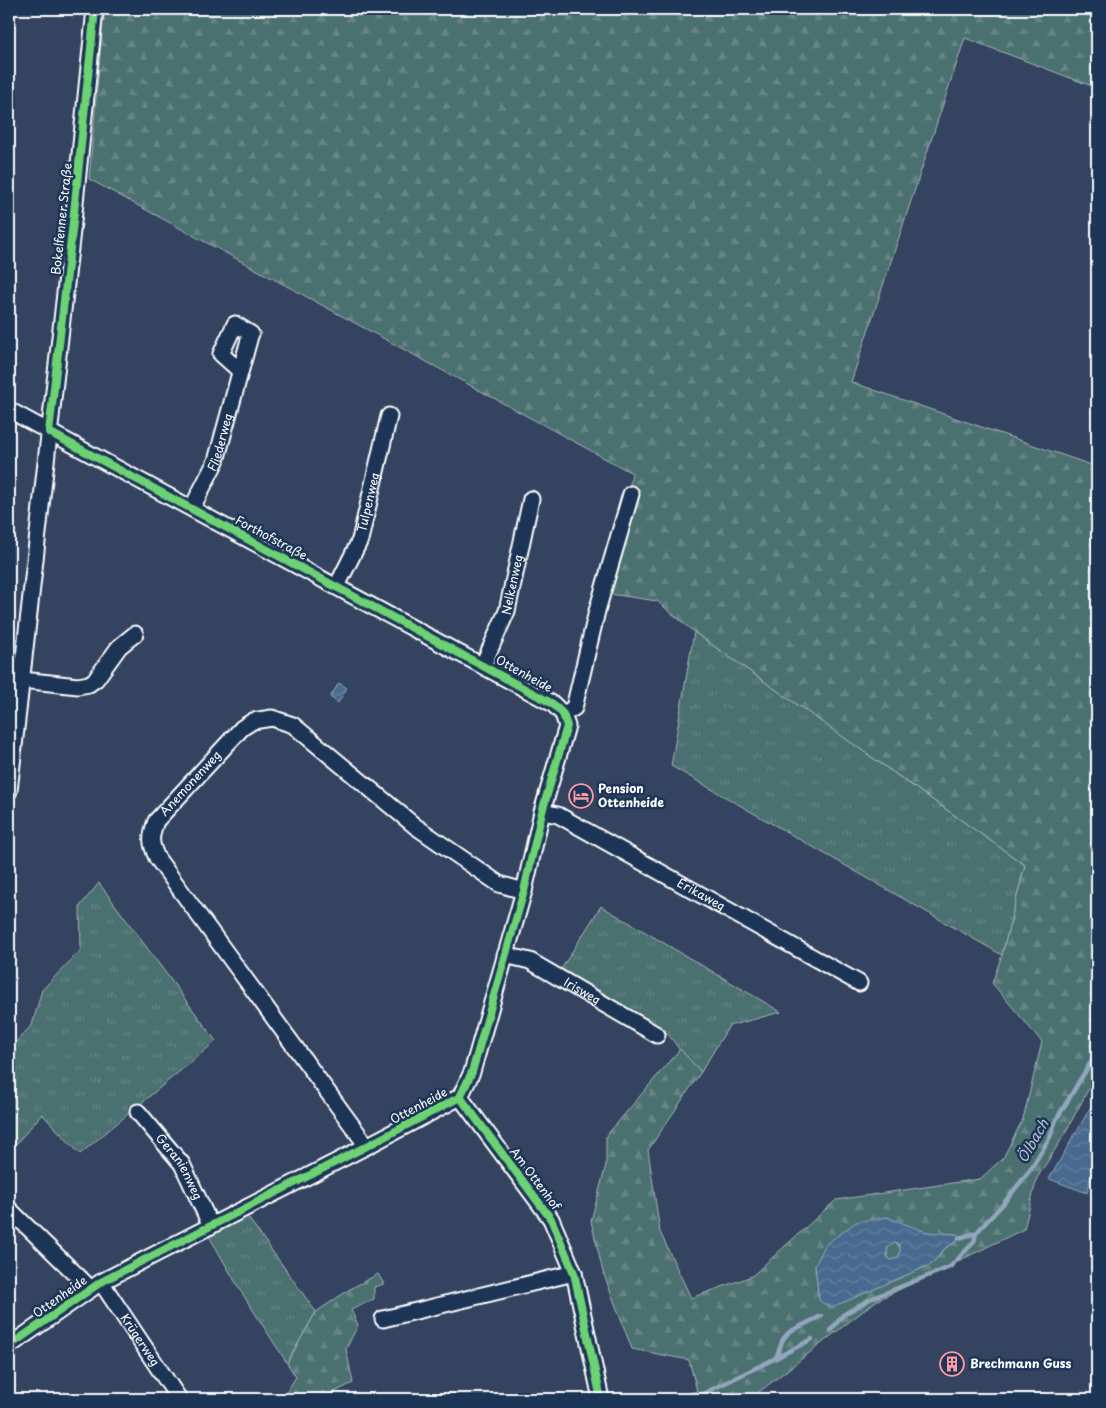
<svg xmlns="http://www.w3.org/2000/svg" width="1106" height="1408" font-family="'Playpen Sans',sans-serif">
<defs>
<pattern id="grass-tufts" width="24" height="20" patternUnits="userSpaceOnUse" patternTransform="scale(1.25)"><rect width="24" height="20" fill="#4c6f70"/><path d="M3 7l-1-3M5 7V3M7 7l1-3M15 17l-1-3M17 17v-4M19 17l1-3" fill="none" stroke="#678585"/></pattern>
<pattern id="forest-firs" width="22" height="20" patternUnits="userSpaceOnUse" patternTransform="scale(1.25)"><rect width="22" height="20" fill="#4c6f70"/><path d="M5 1l3.5 6h-7zM16 11l3.5 6h-7z" fill="#678585"/></pattern>
<pattern id="water-waves" width="16" height="10" patternUnits="userSpaceOnUse" patternTransform="scale(1.25)"><rect width="16" height="10" fill="#4a6a8f"/><path d="M0 5q4-4 8 0t8 0" fill="none" stroke="#6580a0"/></pattern>
</defs>
<rect width="100%" height="100%" fill="#34435f"/>
<filter id="ink" filterUnits="userSpaceOnUse"><feTurbulence type="fractalNoise" baseFrequency=".02" numOctaves="2"/><feDisplacementMap in="SourceGraphic" scale="10" xChannelSelector="R" yChannelSelector="G"/><feConvolveMatrix kernelMatrix="1 2 1 2 8 2 1 2 1" color-interpolation-filters="sRGB"/></filter>
<g filter="url(#ink)">
<g fill="url(#grass-tufts)" stroke="#a6b7b8">
<path d="M694,632L1025,865L1002,955L671,766Z"/>
<path d="M99,883L216,1041L80,1154L42,1114L9,1152V1049L32,1025L42,990L81,950L80,906Z"/>
<path d="M601,906L781,1012L729,1026L701,1072C694,1064 686,1057 679,1049C668,1034 665,1027 646,1023L558,974Z"/>
<path d="M247,1216L316,1312L287,1363L240,1290L209,1236Z"/>
</g>
<g fill="url(#forest-firs)" stroke="#a6b7b8" fill-rule="evenodd">
<path d="M104,9H1097V88L965,38L851,382L1097,467V1073L1063,1137L1037,1178L1024,1229L876,1301L750,1399H666L697,1391L689,1360L632,1349L603,1272L591,1221L606,1165V1136L680,1049L701,1072L648,1150L660,1232L691,1298L752,1276L836,1200L980,1179L1003,1158L1023,1119L1042,1042L992,983L1002,955L1025,865L694,632L657,601L610,594L632,473L89,179ZM910,1227L926,1232L956,1234L963,1237L944,1249L932,1264L844,1302L819,1300L815,1265Z"/>
<path d="M894,1243H898C901,1249 900,1252 898,1258L891,1260L887,1257V1248Z"/>
<path d="M378,1274L384,1284L374,1287V1299L351,1310L358,1325L346,1349L353,1383L320,1399H282L296,1377L287,1363L316,1312L350,1289Z"/>
<path d="M456,1393L458,1399H427Z"/>
</g>
<g fill="url(#water-waves)" stroke="#92a6bc" fill-rule="evenodd">
<path d="M339,683L347,688L338,703L330,697Z"/>
<path d="M1097,1096V1153L1087,1193L1049,1179Z"/>
<path d="M887,1217L926,1232L956,1234L963,1237L944,1249L932,1264L844,1302C832,1307 830,1309 819,1300L815,1265L826,1244L856,1222ZM894,1243L899,1244C901,1249 900,1252 898,1258L891,1260L887,1257V1248Z"/>
</g>
<g fill="none" stroke-linecap="round" stroke-linejoin="round">
<g stroke="#92a6bc" stroke-width="4.5">
<path d="M959,1238L976,1233L1003,1204L1030,1170L1050,1137L1056,1120L1097,1052"/>
<path d="M831,1330L843,1315L870,1299L950,1267L974,1242L976,1233"/>
<path d="M776,1358L812,1339"/>
<path d="M692,1399L776,1358L783,1339L789,1332L821,1316"/>
</g>
<g stroke="#fff" stroke-width="19">
<g id="minor">
<path d="M9,410L553,704L563,714L567,726L542,812L524,891L472,1072L460,1097L367,1146L101,1282L9,1346"/>
<path id="s1" d="M192,508L216,461L250,336L251,334L235,324L221,354L240,371"/>
<path id="s2" d="M337,586L360,540L389,416"/>
<path id="s3" d="M483,665L507,611L531,499"/>
<path d="M22,680L78,686L89,684L96,679L119,647L135,634"/>
<path d="M563,714L574,708L597,611L631,494"/>
<path d="M9,791L73,222L95,9"/>
<path id="s4" d="M542,812L558,815L859,983"/>
<path id="s5" d="M505,955L530,961L657,1035"/>
<path d="M460,1097L551,1219L574,1273L601,1399"/>
<path id="s6" d="M138,1112L182,1164L211,1226"/>
<path id="s7" d="M367,1146L157,858C150,843 150,837 156,821L242,728L253,721L272,718L293,725L415,826L499,884L524,891"/>
<path d="M9,1209L91,1289"/>
<path id="s8" d="M101,1282L179,1399"/>
<path d="M383,1319L574,1273"/>
</g>
</g>
<use href="#minor" stroke="#1d3557" stroke-width="15"/>
<g stroke="#1d3557" stroke-width="11">
<g id="cycleway">
<path d="M460,1097L551,1219L574,1273L601,1399"/>
<path d="M9,1346L101,1282L367,1146L460,1097L472,1072L524,891L542,812L567,726L563,714L553,704L49,432L73,222L95,9"/>
</g>
</g>
<use href="#cycleway" stroke="#6cd273" stroke-width="8"/>
</g>
</g>
<defs>
<g id="hotel-ring" transform="scale(1.25)"><circle r="9.5" fill="#1d3557" stroke="#ff9aa2" stroke-width="1.5"/><path d="M-6-4.5h1.5V1H6V5H4.5V3h-9V5H-6ZM-4 0a1.8 1.8 0 1 1 3.6 0ZM.5 0V-2.5h3Q6-2.5 6 0Z" fill="#ff9aa2"/></g>
<g id="building-ring" transform="scale(1.25)"><circle r="9.5" fill="#1d3557" stroke="#ff9aa2" stroke-width="1.5"/><path d="M-4-6H4V6H1V3H-1V6H-4ZM-2.5-4.3h1.7v1.8h-1.7ZM.8-4.3h1.7v1.8H.8ZM-2.5-1h1.7V.8h-1.7ZM.8-1h1.7V.8H.8Z" fill="#ff9aa2"/></g>
</defs>
<g fill-rule="evenodd">
<use href="#hotel-ring" x="581" y="796"/>
<use href="#building-ring" x="952" y="1364"/>
</g>
<g text-anchor="middle" stroke-width="5" stroke-linejoin="round" paint-order="stroke">
<g font-size="12" fill="#fff" stroke="#1d3557">
<text transform="translate(62 219) rotate(-84)" y="4">Bokelfenner Straße</text>
<text dy="4" stroke="none"><textPath href="#s1" startOffset="72">Fliederweg</textPath></text>
<text dy="4" stroke="none"><textPath href="#s2" startOffset="90">Tulpenweg</textPath></text>
<text transform="translate(271 538) rotate(28)" y="4">Forthofstraße</text>
<text dy="4" stroke="none"><textPath href="#s3" startOffset="86">Nelkenweg</textPath></text>
<text transform="translate(524 674) rotate(29)" y="4">Ottenheide</text>
<text dy="4" stroke="none"><textPath href="#s7" startOffset="446">Anemonenweg</textPath></text>
<text dy="4" stroke="none"><textPath href="#s4" startOffset="180">Erikaweg</textPath></text>
<text dy="4" stroke="none"><textPath href="#s5" startOffset="86">Irisweg</textPath></text>
<text transform="translate(419 1106) rotate(-28)" y="4">Ottenheide</text>
<text dy="4" stroke="none"><textPath href="#s6" startOffset="69">Geranienweg</textPath></text>
<text transform="translate(535 1179) rotate(53)" y="4">Am Ottenhof</text>
<text transform="translate(60 1297) rotate(-35)" y="4">Ottenheide</text>
<text dy="4" stroke="none"><textPath href="#s8" startOffset="70">Krügerweg</textPath></text>
</g>
<g font-size="12" font-weight="bold" fill="#fff" stroke="#1d3557" text-anchor="start">
<text x="598" y="793">Pension<tspan x="598" dy="14">Ottenheide</tspan></text>
<text x="970" y="1368">Brechmann Guss</text>
</g>
<g font-size="14" font-style="italic" fill="#b7c3d2" stroke="#1d3557">
<text transform="translate(1033 1141) rotate(-60)" y="5">Ölbach</text>
</g>
</g>
<rect width="1106" height="1408" fill="none" stroke="#1d3557" stroke-width="30"/>
<rect x="15" y="15" width="1076" height="1378" fill="none" stroke="#fff" stroke-width="2" filter="url(#ink)"/>
</svg>
